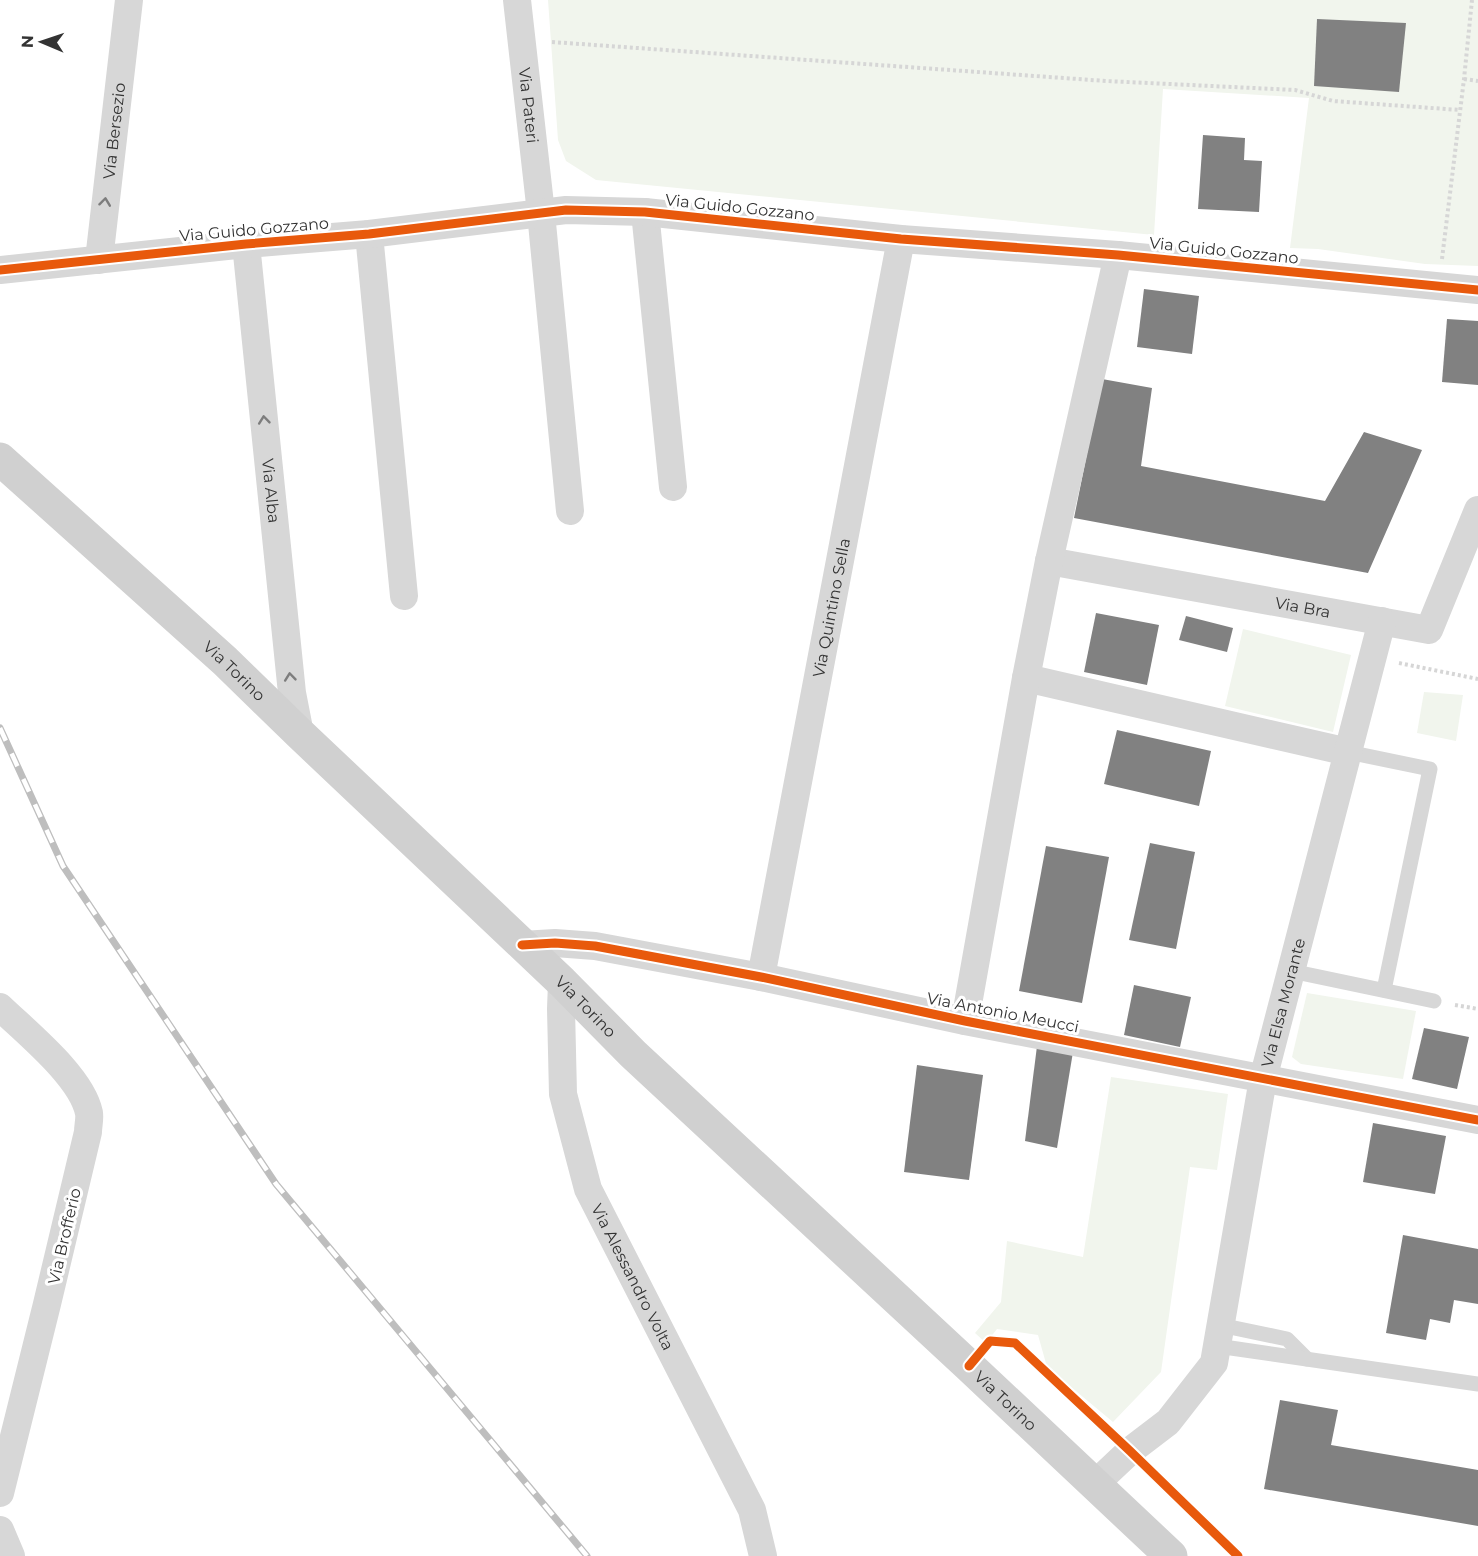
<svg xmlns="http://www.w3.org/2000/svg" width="1478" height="1556" font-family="Montserrat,sans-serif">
<rect width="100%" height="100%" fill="#fff"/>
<g fill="#f1f5ed">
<path d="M548,0H1478V266L1425,264L1318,249L1290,248L1309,98L1163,89L1154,235L596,180L566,161L558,140Z"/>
<path d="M1243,629L1351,655L1333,732L1225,706Z"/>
<path d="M1424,692L1463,695L1456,741L1417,733Z"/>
<path d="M1307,993L1416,1011L1403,1079L1301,1064L1292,1057Z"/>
<path d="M1111,1077L1228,1094L1217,1170L1190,1167L1161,1372L1113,1422L1047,1367L1038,1335L997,1329L986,1343L975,1333L1001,1302L1007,1241L1083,1257Z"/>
</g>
<g fill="#818181">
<path d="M1317,19L1406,23L1399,92L1314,86Z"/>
<path d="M1203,135L1245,138L1244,160L1262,161L1259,212L1198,209Z"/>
<path d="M1144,289L1199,296L1192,354L1137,347Z"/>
<path d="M1447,319L1478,321V385L1442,382Z"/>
<path d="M1102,379L1152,388L1141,466L1325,501L1364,432L1422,450L1368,573L1074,518Z"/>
<path d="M1096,613L1159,625L1147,685L1084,672Z"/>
<path d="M1186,616L1233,628L1227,652L1179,640Z"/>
<path d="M1117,730L1211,751L1199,806L1104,784Z"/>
<path d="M1150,843L1195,852L1176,949L1129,940Z"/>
<path d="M1046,846L1109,857L1082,1003L1019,991Z"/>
<path d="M1134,985L1191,997L1180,1047L1124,1035Z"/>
<path d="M1424,1028L1469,1037L1457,1089L1412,1079Z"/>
<path d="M1037,1046L1073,1052L1057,1148L1025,1141Z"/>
<path d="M917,1065L983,1075L969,1180L904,1172Z"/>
<path d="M1373,1123L1446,1136L1435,1194L1363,1182Z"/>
<path d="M1403,1235L1478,1249V1304L1454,1300L1450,1323L1430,1319L1426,1340L1386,1333Z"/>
<path d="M1280,1400L1338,1410L1331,1445L1478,1470V1526L1264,1489Z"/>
</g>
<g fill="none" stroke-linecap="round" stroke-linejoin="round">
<g stroke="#d6d6d6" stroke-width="4" stroke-dasharray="3 3" stroke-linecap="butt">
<path d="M552,42L1106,81L1295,90L1333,101L1460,110"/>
<path d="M1464,79L1478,81"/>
<path d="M1442,259L1464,79L1472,0"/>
<path d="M1399,663L1478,679"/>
<path d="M1455,1005L1478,1009"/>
</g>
<g stroke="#d7d7d7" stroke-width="15">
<path d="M1348,752L1430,769L1384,990"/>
<path d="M1291,971L1434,1001"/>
<path d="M1220,1325L1287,1339L1307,1359"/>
<path d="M1217,1346L1478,1384"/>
</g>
<g stroke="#d7d7d7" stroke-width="28">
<path id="s1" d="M517,0L541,213L570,511"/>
<path d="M645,212L673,487"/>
<path d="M369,234L404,596"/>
<path id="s2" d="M246,244L292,693L300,734"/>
<path id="s3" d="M99,260L129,0"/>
<path d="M0,270L246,244L369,234L566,210L645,212L901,239L1118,255L1478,290"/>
<path id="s4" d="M1049,561L1429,630L1478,510"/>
<path d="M1026,678L1348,752"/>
<path d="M522,945L555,943L595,946L761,977L965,1021L1478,1120"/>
<path id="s5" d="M761,977L901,239"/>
<path id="s6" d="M562,982L561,1009L563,1094L588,1189L752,1510L763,1556"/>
<path d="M0,1007C27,1033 82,1077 89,1113C90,1119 88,1126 88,1132L47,1304L0,1493"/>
<path d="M965,1021L1026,678L1049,561L1118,255"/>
<path id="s7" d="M1095,1484L1130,1451L1168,1422L1214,1363L1263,1079L1382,621"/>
<path d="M0,1530L11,1556"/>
</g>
<path stroke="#d0d0d0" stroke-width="33" id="s8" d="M0,459L225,661L300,734L562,982L633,1054L969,1366L1171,1556"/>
<g stroke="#bebebe" stroke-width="7">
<path id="rail" d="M0,728L63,866L276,1184L587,1556"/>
</g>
<use href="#rail" stroke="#fff" stroke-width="4.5" stroke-dasharray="14" stroke-linecap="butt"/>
<g stroke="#fff" stroke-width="13">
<g id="cycleway">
<path d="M0,270L246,244L369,234L566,210L645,212L901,239L1118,255L1478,290"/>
<path d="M522,945L555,943L595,946L761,977L965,1021L1478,1120"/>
<path d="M969,1366L990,1341L1015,1343L1130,1451L1238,1556"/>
</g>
</g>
<use href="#cycleway" stroke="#e8590c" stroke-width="9"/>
</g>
<defs><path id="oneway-chevron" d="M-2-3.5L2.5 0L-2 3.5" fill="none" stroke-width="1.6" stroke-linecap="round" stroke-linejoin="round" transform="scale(1.5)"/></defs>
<g stroke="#7d7d7d">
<use href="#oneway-chevron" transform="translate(105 202) rotate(-83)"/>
<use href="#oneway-chevron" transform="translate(264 420) rotate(-96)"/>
<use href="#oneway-chevron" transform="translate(290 677) rotate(-96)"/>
</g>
<g text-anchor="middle" stroke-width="6" stroke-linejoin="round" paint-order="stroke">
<g font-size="16" fill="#333" stroke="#fff">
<text dy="6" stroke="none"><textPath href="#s1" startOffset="106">Via Pateri</textPath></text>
<text dy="6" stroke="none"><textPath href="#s3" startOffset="130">Via Bersezio</textPath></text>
<text transform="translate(740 207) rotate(6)" y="6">Via Guido Gozzano</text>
<text transform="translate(254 229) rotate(-5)" y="6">Via Guido Gozzano</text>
<text transform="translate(1224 250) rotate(6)" y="6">Via Guido Gozzano</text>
<text dy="6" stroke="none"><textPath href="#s2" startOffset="248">Via Alba</textPath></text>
<text dy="6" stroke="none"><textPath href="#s4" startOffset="258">Via Bra</textPath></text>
<text dy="6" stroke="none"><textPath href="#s5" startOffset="376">Via Quintino Sella</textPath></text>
<text dy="6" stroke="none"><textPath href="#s8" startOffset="316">Via Torino</textPath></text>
<text dy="6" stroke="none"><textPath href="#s7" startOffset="538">Via Elsa Morante</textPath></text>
<text dy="6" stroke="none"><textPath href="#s8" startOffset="802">Via Torino</textPath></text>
<text transform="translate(1003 1012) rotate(11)" y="6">Via Antonio Meucci</text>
<text transform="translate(64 1236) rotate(-77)" y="6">Via Brofferio</text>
<text dy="6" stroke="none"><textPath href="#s6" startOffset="309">Via Alessandro Volta</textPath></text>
<text dy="6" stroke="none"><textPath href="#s8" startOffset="1378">Via Torino</textPath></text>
</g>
</g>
<g transform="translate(42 42) rotate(272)" stroke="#ffffff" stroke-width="4.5" paint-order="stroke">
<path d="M0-4.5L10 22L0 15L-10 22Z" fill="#333333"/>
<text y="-9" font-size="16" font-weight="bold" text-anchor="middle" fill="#333333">N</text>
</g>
</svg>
